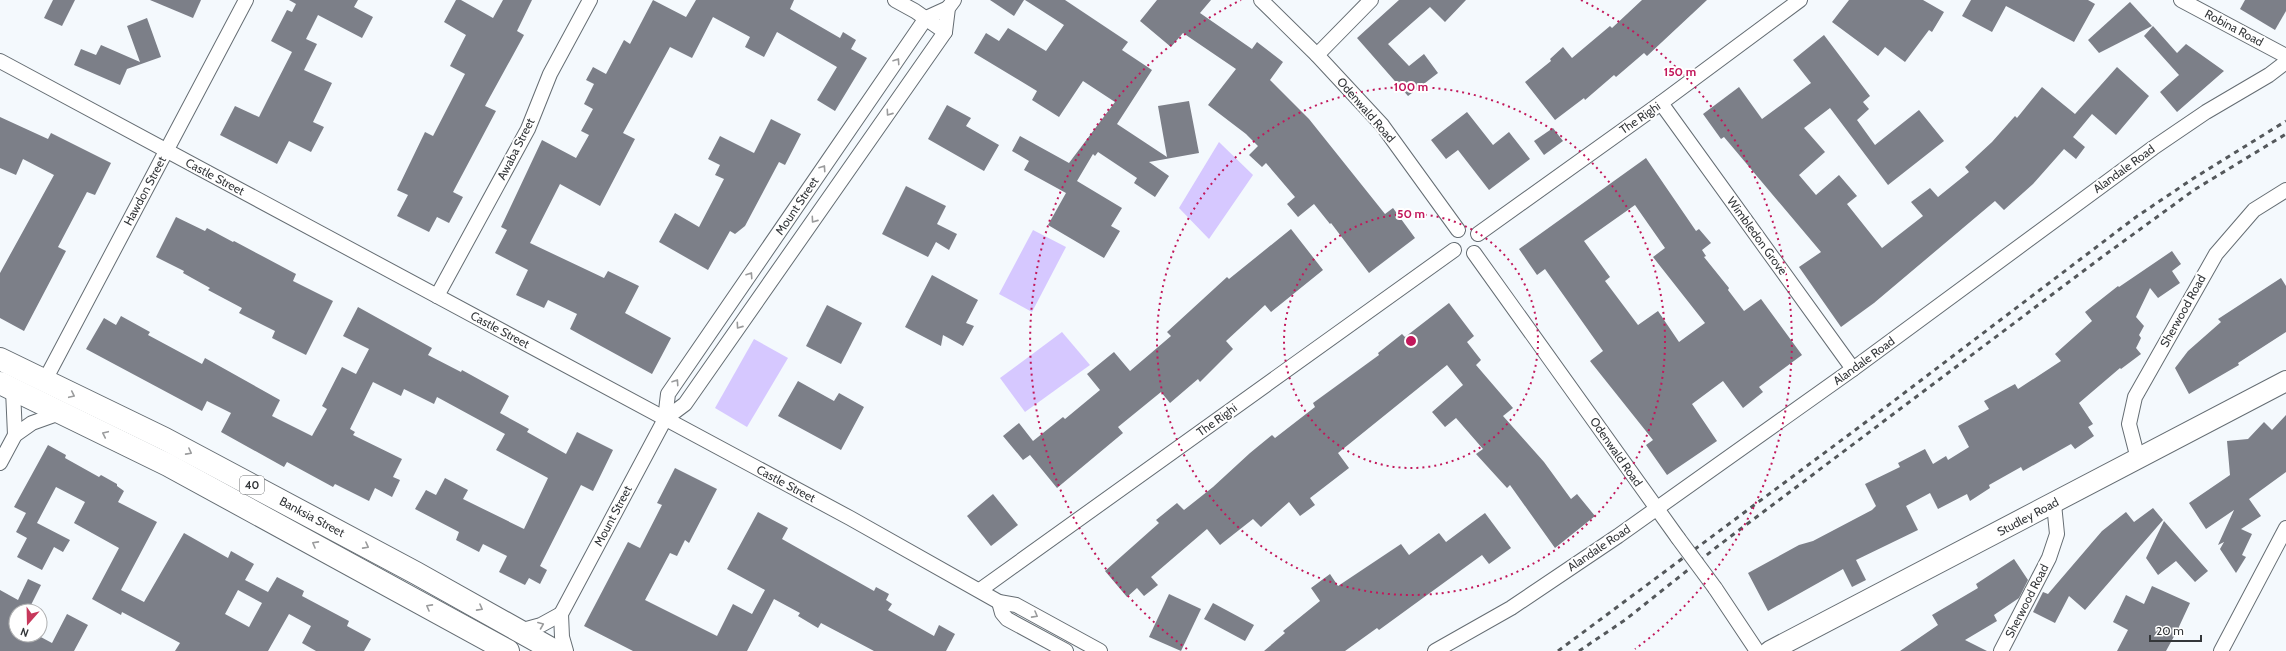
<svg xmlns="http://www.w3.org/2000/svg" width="2286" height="651" font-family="Cabin,sans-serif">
<rect width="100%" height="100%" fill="#f4f9fd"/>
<g fill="#d6c8ff">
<path d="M1219,142L1253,175L1209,239L1179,208Z"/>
<path d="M1033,230L1066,247L1032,312L999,294Z"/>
<path d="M1062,332L1090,365L1025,412L1000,378Z"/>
<path d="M754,339L788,358L747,427L715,408Z"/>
</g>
<g fill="#7c7f88" fill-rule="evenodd">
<path d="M53,0H75L62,26L44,18Z"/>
<path d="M150,0H201L193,18Z"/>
<path d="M289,0H358L354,7L373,17L362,38L318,15L306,39L317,44L304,70L332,83L313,122L324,127L311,152L289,141L277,164L220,135L235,106L259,117L268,99L292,52L271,41L287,10L292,12L296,4Z"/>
<path d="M456,0H461L493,18L503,0H532L517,31L524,35L485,106L496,111L453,192L463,197L449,223L437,217L429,232L397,216L408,195L397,190L425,132L433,136L465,74L450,66L466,35L444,22Z"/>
<path d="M653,0L686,17L696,0H794L790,9L840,38L843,32L856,40L851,49L867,58L835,111L817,100L837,67L777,32L764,57L745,47L750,37L713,17L692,58L670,47L623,133L635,139L600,206L560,184L530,243L604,278L608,271L639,286L625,313L671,338L652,374L570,329L577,314L548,300L544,308L516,295L528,270L495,253L507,230L501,227L542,140L576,158L589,135L581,131L593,109L584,104L594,84L586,80L593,67L606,74L624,40L630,44Z"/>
<path d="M990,0H1024L1014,16Z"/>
<path d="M1025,0H1065L1128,42L1122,50L1152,70L1117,124L1167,157L1158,106L1189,101L1199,153L1149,162L1169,176L1155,197L1134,183L1137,178L1098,152L1095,156L1093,154L1077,181L1122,208L1111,226L1120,231L1104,258L1048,225L1066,193L1024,170L1029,161L1012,151L1020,136L1069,163L1115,102L1083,81L1059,117L1032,100L1037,91L974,53L986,33L999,41L1008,28L1046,51L1064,25Z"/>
<path d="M1157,0H1211L1200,13L1252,49L1257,42L1283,62L1270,80L1309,119L1385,214L1393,208L1415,238L1369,273L1331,223L1330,224L1314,204L1298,217L1287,204L1295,197L1266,163L1262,167L1249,155L1258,146L1246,134L1208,105L1236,69L1183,33L1171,47L1140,21Z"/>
<path d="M1399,0H1466L1445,22L1430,7L1388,44L1409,66L1424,54L1438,73L1408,96L1357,38Z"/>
<path d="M1642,0H1707L1647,56L1644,53L1616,77L1614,75L1585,100L1584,98L1555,120L1525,82L1551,61L1550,59L1563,47L1572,58L1610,26L1612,28Z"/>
<path d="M1849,0H1923L1944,12L1932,32L1929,30L1905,62L1885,47L1878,56L1832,22Z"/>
<path d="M1971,0H2088L2095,4L2074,42L2006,6L1992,32L1962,16Z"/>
<path d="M2245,0H2286V11L2275,30L2240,9Z"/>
<path d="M2130,2L2152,26L2099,53L2088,40Z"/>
<path d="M147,18L161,57L127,69L120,85L74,65L81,49L96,55L101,45L140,62L127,26Z"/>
<path d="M2153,26L2177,53L2186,44L2224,71L2177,112L2160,92L2179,75L2144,36Z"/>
<path d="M1824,35L1870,96L1863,102L1869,109L1857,120L1875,145L1919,110L1944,141L1888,185L1830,108L1804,128L1825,152L1799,175L1816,195L1839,175L1857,196L1847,204L1882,248L1923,216L1911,202L1930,188L1938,197L1969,172L1965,167L1992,142L2015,116L2017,118L2042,87L2075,114L2117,67L2149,96L2116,135L2092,114L2073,137L2085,147L2076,159L2064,149L2033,184L2004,210L1995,201L1874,303L1841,327L1799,267L1821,252L1724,137L1721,139L1703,114L1739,87L1762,119L1811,83L1793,60Z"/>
<path d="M947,105L971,118L966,126L999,145L984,171L928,139Z"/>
<path d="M1467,112L1493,145L1509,132L1530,159L1489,190L1458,150L1446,159L1431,140Z"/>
<path d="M0,117L48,139L51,133L111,163L95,195L87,192L58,247L66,251L24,331L0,318V273L54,175L23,159L16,175L0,168Z"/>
<path d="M771,119L801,134L785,165L779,162L745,226L735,234L730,231L708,270L659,242L675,213L699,227L724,179L715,175L720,165L708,159L720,136L754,153Z"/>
<path d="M1553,128L1563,141L1544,155L1534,141Z"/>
<path d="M1646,158L1696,231L1699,229L1711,243L1702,250L1706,256L1704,257L1729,288L1728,290L1744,311L1761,299L1802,355L1759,387L1763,392L1743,408L1723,381L1692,404L1717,441L1667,475L1646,445L1653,440L1590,361L1603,351L1545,269L1537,275L1519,249ZM1635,205L1665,248L1653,257L1705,323L1679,342L1658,311L1638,325L1605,281L1610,277L1584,241Z"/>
<path d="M906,186L946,206L937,224L957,234L949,250L936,242L928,257L882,234Z"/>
<path d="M176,217L205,231L207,228L233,242L234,241L296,274L293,281L333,301L306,355L272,338L275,331L239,313L242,308L208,290L210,288L183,273L184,271L156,257Z"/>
<path d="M1291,229L1323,270L1271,312L1265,305L1226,341L1233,349L1200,382L1198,379L1170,403L1161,392L1118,427L1123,433L1057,488L1030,455L1023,460L1003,436L1019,423L1033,441L1063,417L1065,419L1100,390L1087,374L1114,352L1130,371L1171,336L1167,332L1227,277L1229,279Z"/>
<path d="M2172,251L2181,264L2172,271L2180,283L2158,298L2150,288L2136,317L2144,326L2139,335L2141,338L2136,348L2141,354L2121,369L2120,368L2079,403L2093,424L2088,427L2094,436L2075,449L2071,444L2023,471L2021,467L1989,485L1990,488L1970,501L1967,494L1938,509L1930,493L1906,506L1918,530L1856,560L1866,580L1852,587L1843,569L1768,611L1748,573L1799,545L1813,541L1872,510L1876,506L1865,484L1900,467L1898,463L1925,449L1933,464L1946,456L1948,460L1969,447L1958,426L1989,409L1984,401L2015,384L2018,389L2061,361L2055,354L2092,321L2085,312L2118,286L2119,287Z"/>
<path d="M932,275L978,300L966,323L974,326L963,346L943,335L941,346L905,327Z"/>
<path d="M2281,278L2286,286V332L2238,363L2239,365L2189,394L2175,368L2188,351L2221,322L2218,319Z"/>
<path d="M1449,303L1474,336L1467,342L1481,360L1476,365L1513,408L1503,416L1544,462L1571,499L1577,494L1595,516L1555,548L1510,485L1507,488L1476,454L1483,449L1456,418L1445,427L1432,412L1463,385L1447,365L1338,453L1349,468L1310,498L1315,505L1300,516L1289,502L1261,527L1253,519L1220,545L1207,529L1151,577L1158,585L1144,596L1137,588L1127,597L1105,571L1159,523L1156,520L1177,503L1184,510L1213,487L1250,453L1272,435L1275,438L1315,407L1313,403L1379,355L1378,353L1402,334L1405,337Z"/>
<path d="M827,305L862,323L841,364L806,346Z"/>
<path d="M358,307L432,348L428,355L461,372L462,370L509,396L500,413L529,429L527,432L566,454L577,432L613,450L593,491L581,485L540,566L547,570L540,584L529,578L525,585L499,572L507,556L483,544L479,552L456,540L459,532L415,509L426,490L436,495L445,478L468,490L463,499L524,529L548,478L496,450L505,434L437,397L434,404L404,389L401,396L373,382L350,429L355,432L353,435L402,459L393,477L400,480L392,497L375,488L369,501L335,484L333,487L287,462L284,467L221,432L231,413L207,401L202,411L86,349L104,318L116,325L121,316L150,332L148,335L202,364L205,358L280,400L272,416L312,436L327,409L322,406L342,367L356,374L369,349L343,336Z"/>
<path d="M798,381L834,401L839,393L864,407L841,450L778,416Z"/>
<path d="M2286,415V472L2249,499L2261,516L2241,529L2252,534L2242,555L2246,557L2236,573L2220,549L2224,542L2218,545L2234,510L2206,529L2189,503L2230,475L2227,441L2248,439L2264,422L2272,430Z"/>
<path d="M48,445L66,455L65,458L99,477L101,475L117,484V486L124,491L118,502L157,522L121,590L144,602L184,533L228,558L231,551L254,564L245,580L268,592L277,577L304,591L302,596L349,621L347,626L371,639L364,651H316L302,643L311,626L289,614L268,651H175L180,643L122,612L121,615L92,599L119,548L74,523L85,502L56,487L37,523L70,540L63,552L54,547L42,570L17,557L27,538L16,532L26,513L14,507ZM238,590L262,603L249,627L225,614Z"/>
<path d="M675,468L717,489L689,543L685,540L677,556L670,553L645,600L717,636L733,604L752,614L765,590L727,569L758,512L788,528L782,539L874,591L876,587L889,594L886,600L892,604L888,610L934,636L939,625L955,634L946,651H874L821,623L818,628L798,616L800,613L774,599L747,651H633L584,626L628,542L640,548L662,505L657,503Z"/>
<path d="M993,494L1018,525L991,546L967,516Z"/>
<path d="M2153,508L2163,520L2085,610L2069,596L2055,623L2033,612L2043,592L2048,594L2102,531L2126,512L2134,522Z"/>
<path d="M1485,513L1511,548L1489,564L1482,555L1379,630L1377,628L1345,651H1264L1285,633L1283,631L1320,601L1311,588L1330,574L1338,586L1401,544L1409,555L1439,533L1446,542Z"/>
<path d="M2164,521L2208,571L2195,582L2176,561L2158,575L2146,558Z"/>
<path d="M2014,559L2028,580L2019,598L1994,615L1997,621L1965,640L1987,651H1900L1938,625L1932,615L1978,588L1976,584Z"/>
<path d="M28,579L41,585L28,611H16L15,635H37L52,643L67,614L88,625L74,651H0V590L18,600Z"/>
<path d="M2152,586L2190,603L2177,631L2166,651H2117L2128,630L2113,622L2126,595L2144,604Z"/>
<path d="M1169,594L1201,609L1181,651L1149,637Z"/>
<path d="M1213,603L1254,625L1245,641L1204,619Z"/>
</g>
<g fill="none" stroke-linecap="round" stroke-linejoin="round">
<g stroke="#656d73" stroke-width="16">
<g id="street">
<path d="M895,0L915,11L945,32"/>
<path d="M1261,0L1317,55L1382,125L1458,230"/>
<path d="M2181,0L2286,56"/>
<path d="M1317,55L1371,0"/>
<path d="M0,61L850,518L999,602L1016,605L1100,651"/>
<path d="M1661,103L1853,369"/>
<path d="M1478,234L1661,103L1800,0"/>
<path d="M1474,253L1678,538"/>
<path d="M437,296L528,129L550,74L590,0"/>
<path d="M44,382L246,0"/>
<path d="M13,390L15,435"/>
<path d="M665,419L685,404L945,32L948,8L954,0"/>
<path d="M2138,459L2129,424L2135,397L2216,254L2254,210L2286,190"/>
<path d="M0,463L15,435L32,423L60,413"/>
<path d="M1715,588L1757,651"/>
<path d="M980,590L1454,250"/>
<path d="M999,602L1002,613L1007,619L1066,651"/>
<path d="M519,631L541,625L561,614"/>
<path d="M566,651L562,637L561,614L665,419L668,394L926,18L948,8"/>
<path d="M1435,651L1511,608L1618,536L1853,369L2153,148L2206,112L2269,75L2286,62"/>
<path d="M2001,651L2049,558L2057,534L2054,504"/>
<path d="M2221,651L2286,528"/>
</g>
</g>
<g stroke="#656d73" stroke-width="22">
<path id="secondary" d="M1770,651L2286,381"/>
</g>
<g stroke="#656d73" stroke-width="24">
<g id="highway">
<path d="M0,359L165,439L416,573L555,651"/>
<path d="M0,383L168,465L508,651"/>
</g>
</g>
<use href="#street" stroke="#fff" stroke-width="14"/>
<use href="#secondary" stroke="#fff" stroke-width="20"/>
<use href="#highway" stroke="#fff" stroke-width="22"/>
<g stroke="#54585b" stroke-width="3" stroke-dasharray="5 5" stroke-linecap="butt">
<path d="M1558,651L1870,419L2136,217L2194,178L2286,121"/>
<path d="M1579,651L1625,620L1718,546L2102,257L2194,190L2286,134"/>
</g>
<g stroke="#656d73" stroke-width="16" stroke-linecap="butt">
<path id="street-bridge" d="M1678,538L1715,588"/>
</g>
<use href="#street-bridge" stroke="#fff" stroke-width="14"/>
</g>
<defs><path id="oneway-chevron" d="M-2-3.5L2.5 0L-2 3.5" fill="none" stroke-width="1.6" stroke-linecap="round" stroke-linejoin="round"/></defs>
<g stroke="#9a9b9c">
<use href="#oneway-chevron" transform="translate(897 61) rotate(-56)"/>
<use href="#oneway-chevron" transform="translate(889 113) rotate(125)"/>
<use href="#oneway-chevron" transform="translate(823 168) rotate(-56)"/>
<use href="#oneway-chevron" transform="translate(814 220) rotate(125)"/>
<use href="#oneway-chevron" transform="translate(750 275) rotate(-56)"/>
<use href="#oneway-chevron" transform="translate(739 326) rotate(125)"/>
<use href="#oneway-chevron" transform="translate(676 382) rotate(-56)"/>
<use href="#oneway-chevron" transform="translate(72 395) rotate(25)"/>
<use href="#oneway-chevron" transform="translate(105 434) rotate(-155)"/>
<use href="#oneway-chevron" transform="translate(189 452) rotate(28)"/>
<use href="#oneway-chevron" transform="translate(315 544) rotate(-151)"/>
<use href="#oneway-chevron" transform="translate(366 546) rotate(28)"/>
<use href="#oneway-chevron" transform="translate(429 607) rotate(-151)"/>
<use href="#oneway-chevron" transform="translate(480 608) rotate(29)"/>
<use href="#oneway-chevron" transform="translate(1035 615) rotate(29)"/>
<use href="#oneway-chevron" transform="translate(541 625) rotate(-22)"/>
</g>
<g fill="none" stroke="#c2185b" stroke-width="2" stroke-dasharray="2 4">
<circle cx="1411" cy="341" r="127"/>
<circle cx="1411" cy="341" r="254"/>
<path d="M1187 649A381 381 0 0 1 1241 0M1581 0A381 381 0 0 1 1635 649"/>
</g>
<g text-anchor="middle" stroke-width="4" stroke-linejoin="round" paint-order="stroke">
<rect fill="#fff" stroke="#717375" stroke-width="1" x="240" y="476" width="24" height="18" rx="3"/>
<g font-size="11" font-weight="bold" fill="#34373a">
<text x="252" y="489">40</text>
</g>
<g font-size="12" fill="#34373a" stroke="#fff">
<text transform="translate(2234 28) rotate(28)" y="4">Robina Road</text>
<text transform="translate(1366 110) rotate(49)" y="4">Odenwald Road</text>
<text transform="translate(1640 118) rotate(-35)" y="4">The Righi</text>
<text transform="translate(516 149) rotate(-63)" y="4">Awaba Street</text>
<text transform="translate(2124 169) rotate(-36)" y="4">Alandale Road</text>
<text transform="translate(215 177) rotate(28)" y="4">Castle Street</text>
<text transform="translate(145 191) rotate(-62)" y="4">Hawdon Street</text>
<text transform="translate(797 206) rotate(-56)" y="4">Mount Street</text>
<text transform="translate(1757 236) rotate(54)" y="4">Wimbledon Grove</text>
<text transform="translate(2183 311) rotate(-61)" y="4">Sherwood Road</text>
<text transform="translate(500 330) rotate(28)" y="4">Castle Street</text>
<text transform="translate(1864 361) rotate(-36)" y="4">Alandale Road</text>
<text transform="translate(1217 420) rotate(-36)" y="4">The Righi</text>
<text transform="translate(1616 452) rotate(55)" y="4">Odenwald Road</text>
<text transform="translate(786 484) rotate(28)" y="4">Castle Street</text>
<text transform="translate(613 516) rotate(-62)" y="4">Mount Street</text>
<text transform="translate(312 517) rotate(28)" y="4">Banksia Street</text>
<text transform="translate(2028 517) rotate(-28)" y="4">Studley Road</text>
<text transform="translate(1599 548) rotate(-34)" y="4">Alandale Road</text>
<text transform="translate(2027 601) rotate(-63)" y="4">Sherwood Road</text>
</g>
</g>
<circle cx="1411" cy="341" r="6" fill="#c2185b" stroke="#fff" stroke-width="2"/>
<g font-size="12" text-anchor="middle" font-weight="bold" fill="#c2185b" stroke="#fff" stroke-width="4" stroke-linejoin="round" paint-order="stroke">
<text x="1680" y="76">150 m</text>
<text x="1411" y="91">100 m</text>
<text x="1411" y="218">50 m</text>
</g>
<g transform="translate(28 623) rotate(200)"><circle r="19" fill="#ffffff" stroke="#aeafb0"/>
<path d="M0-3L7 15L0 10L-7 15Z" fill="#c7385b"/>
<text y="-6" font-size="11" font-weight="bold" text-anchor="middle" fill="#34373a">N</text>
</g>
<path d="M2150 635v6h51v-6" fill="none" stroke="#34373a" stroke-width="2"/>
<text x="2156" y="635" font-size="12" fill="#34373a" stroke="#ffffff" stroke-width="3" paint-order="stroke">20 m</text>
</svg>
